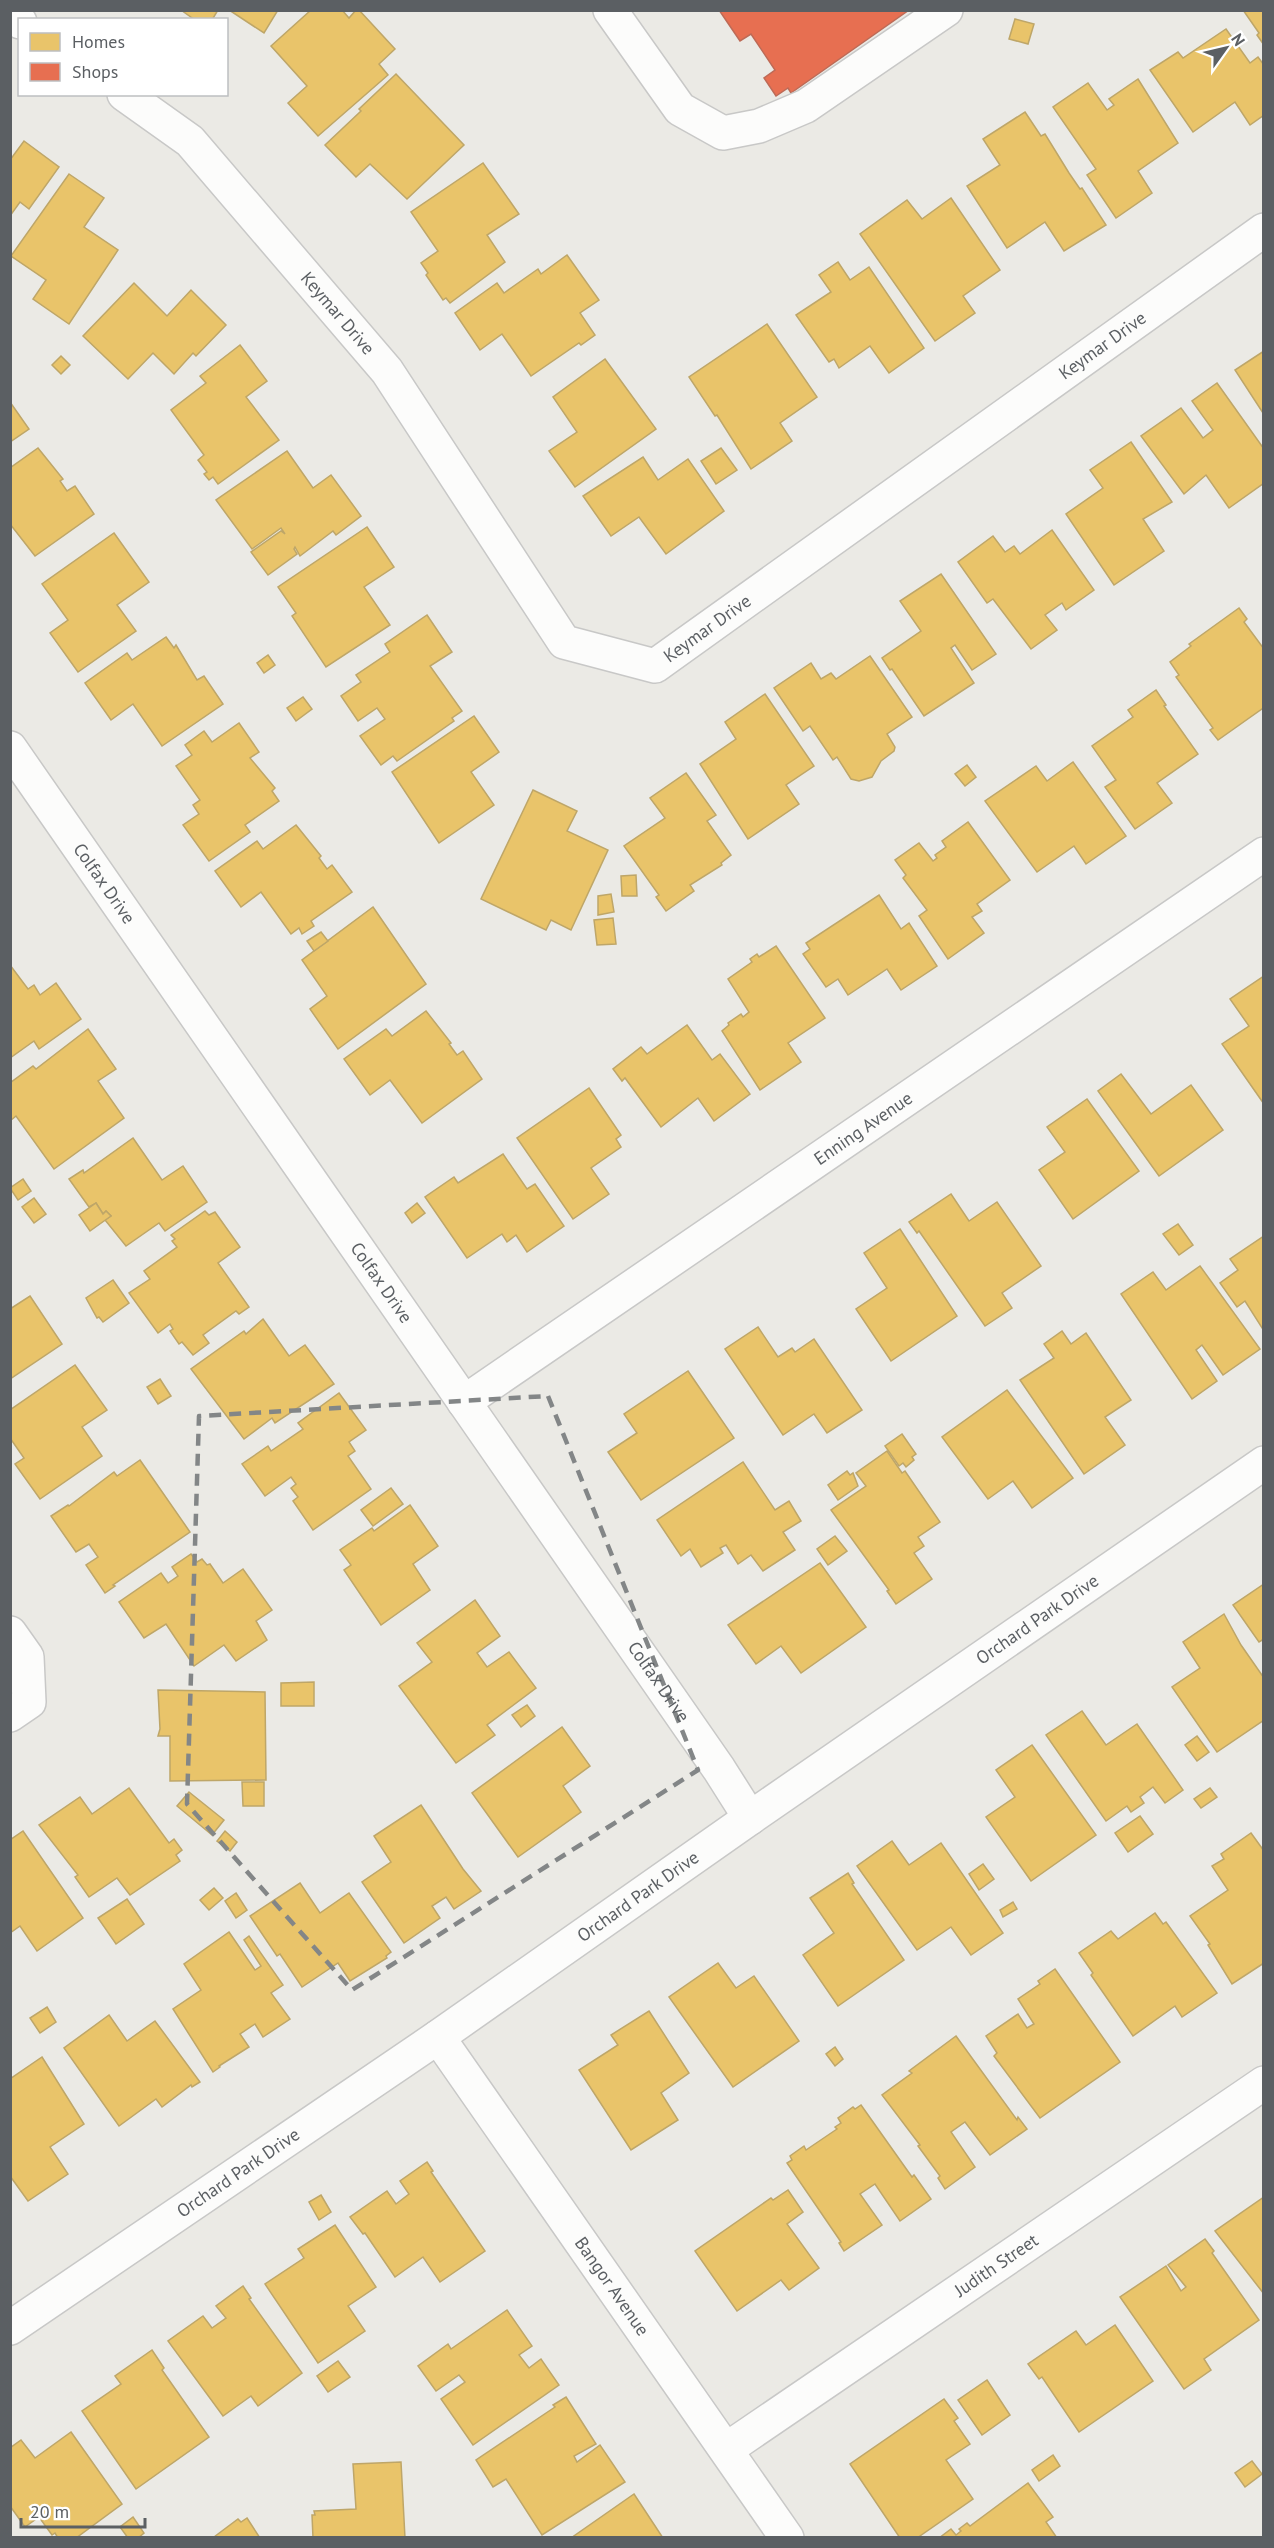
<svg xmlns="http://www.w3.org/2000/svg" width="1274" height="2548" font-family="'PT Sans',sans-serif">
<rect width="100%" height="100%" fill="#ebeae5"/>
<g fill="#e9c46a" stroke="#bea668" stroke-width="1.5">
<path d="M181,10H218L212,20H195Z"/>
<path d="M229,10H278L264,33Z"/>
<path d="M311,10H342L349,18L356,10H359L395,49L379,64L388,75L318,136L288,103L307,86L271,46Z"/>
<path d="M1243,10H1264V45L1257,35L1259,33Z"/>
<path d="M1015,19L1034,24L1028,44L1009,39Z"/>
<path d="M1226,29L1250,63L1258,57L1264,65V115L1250,125L1235,102L1193,132L1150,70L1178,52L1183,58Z"/>
<path d="M396,74L464,145L407,199L370,164L356,177L325,145L361,111L359,109Z"/>
<path d="M1138,79L1178,143L1138,171L1152,193L1116,218L1087,175L1096,169L1053,107L1088,83L1107,110L1114,105L1109,99Z"/>
<path d="M1025,112L1041,136L1045,134L1069,173L1080,189L1082,188L1106,225L1064,251L1045,222L1007,248L967,186L1000,165L983,139Z"/>
<path d="M24,141L59,167L29,209L20,202L10,216V160Z"/>
<path d="M483,163L519,214L487,235L505,262L450,303L446,298L443,300L426,275L428,273L421,263L438,251L411,212Z"/>
<path d="M69,174L104,198L84,227L118,250L69,324L33,299L46,280L11,256Z"/>
<path d="M951,198L1000,270L963,296L975,313L935,341L860,234L907,200L922,219Z"/>
<path d="M567,255L599,300L580,313L595,335L581,345L579,343L531,376L502,334L480,350L455,313L497,283L504,293L538,269L541,274Z"/>
<path d="M838,262L850,280L869,267L924,348L889,373L870,346L839,368L834,359L829,362L796,315L831,292L819,275Z"/>
<path d="M134,283L167,316L191,290L226,325L196,356L193,353L174,374L153,353L128,379L83,336Z"/>
<path d="M767,324L817,397L780,423L792,441L751,469L717,415L715,416L689,377Z"/>
<path d="M240,345L267,381L246,397L279,440L218,484L213,477L209,480L204,474L207,472L198,460L204,455L171,410L206,383L200,376Z"/>
<path d="M1264,351V413H1263L1235,370Z"/>
<path d="M61,356L70,365L61,374L52,365Z"/>
<path d="M605,359L656,429L575,487L549,451L577,432L553,397Z"/>
<path d="M1217,383L1264,449V483L1229,508L1206,475L1184,494L1141,436L1181,408L1203,438L1213,430L1192,401Z"/>
<path d="M10,402L29,429L10,442Z"/>
<path d="M1131,442L1172,502L1143,519L1164,551L1114,585L1066,514L1103,488L1090,470Z"/>
<path d="M38,448L63,479L60,481L67,491L75,486L94,514L35,556L10,524V468Z"/>
<path d="M721,448L737,470L716,484L701,461Z"/>
<path d="M287,451L313,488L331,475L361,516L336,535L333,531L300,556L295,547L294,549L297,554L268,575L251,552L281,531L285,534L281,528L252,549L216,500Z"/>
<path d="M643,457L658,480L688,459L724,511L666,554L639,517L611,536L583,496Z"/>
<path d="M367,527L394,567L364,587L390,625L326,667L292,616L296,613L278,587Z"/>
<path d="M1052,530L1094,590L1066,610L1062,603L1045,615L1057,630L1031,649L993,599L987,603L958,562L993,536L1005,552L1014,546L1020,554Z"/>
<path d="M114,533L149,582L117,605L136,631L78,672L50,633L68,620L42,584Z"/>
<path d="M941,574L996,654L972,670L955,645L951,648L974,683L924,716L892,669L890,670L882,658L921,631L900,601Z"/>
<path d="M1239,608L1247,619L1244,622L1264,649V711L1262,709L1218,740L1210,730L1213,728L1176,677L1179,675L1170,662L1191,646L1189,644Z"/>
<path d="M427,615L452,652L430,666L462,711L452,718L454,721L397,761L393,756L381,765L360,736L385,719L377,708L358,721L341,696L361,682L356,675L390,652L385,644Z"/>
<path d="M166,637L174,648L176,645L197,680L204,676L223,704L162,746L133,704L111,720L85,683L127,653L132,660Z"/>
<path d="M268,655L275,665L264,673L257,663Z"/>
<path d="M870,656L912,717L887,734L895,747L894,751L881,761L872,777L859,781L851,779L837,757L833,760L810,726L803,731L774,688L811,663L821,679L831,673L836,679Z"/>
<path d="M1156,690L1166,705L1164,706L1198,754L1157,783L1172,803L1135,829L1105,787L1116,780L1092,746L1133,717L1128,710Z"/>
<path d="M765,694L814,766L786,785L799,804L748,839L700,764L736,739L725,722Z"/>
<path d="M303,697L312,709L296,721L287,708Z"/>
<path d="M474,716L499,752L471,772L494,805L439,843L392,772Z"/>
<path d="M239,723L259,752L250,758L275,788L272,791L279,801L245,825L250,832L209,861L183,825L199,814L193,805L200,800L176,766L192,755L185,745L204,731L212,742Z"/>
<path d="M1073,762L1126,836L1086,864L1074,846L1037,872L985,801L1036,766L1047,781Z"/>
<path d="M967,765L976,777L965,786L955,774Z"/>
<path d="M686,773L716,815L707,821L731,855L721,863L722,865L690,885L694,891L666,911L656,897L659,895L624,846L665,818L650,798Z"/>
<path d="M533,790L577,811L567,831L608,850L571,930L551,920L546,930L481,899Z"/>
<path d="M968,822L1010,880L977,904L982,911L972,917L984,933L948,959L919,916L927,910L903,878L906,875L895,860L919,843L933,861L937,858L935,855L946,847L942,841Z"/>
<path d="M296,825L321,856L319,858L327,869L332,865L352,892L311,921L314,926L302,934L299,928L291,934L261,892L241,907L215,871L257,841L263,849Z"/>
<path d="M636,875L637,896H622L621,876Z"/>
<path d="M611,894L614,912L598,915V896Z"/>
<path d="M879,895L901,929L909,923L937,966L901,990L887,969L848,995L838,979L826,987L803,954L810,949L806,943Z"/>
<path d="M373,907L426,984L338,1049L310,1009L327,996L302,960Z"/>
<path d="M613,918L616,944L597,945L594,920Z"/>
<path d="M321,932L328,941L314,951L307,941Z"/>
<path d="M776,946L825,1018L788,1043L801,1062L760,1090L722,1031L729,1025L728,1023L741,1014L743,1017L749,1012L728,979L752,962L750,959L757,954L759,957Z"/>
<path d="M10,965L28,989L34,985L40,995L56,983L81,1019L39,1049L34,1041L10,1058Z"/>
<path d="M1264,976V1104L1222,1044L1249,1026L1230,999Z"/>
<path d="M426,1011L451,1043L449,1044L457,1055L463,1051L482,1079L422,1123L390,1080L370,1095L344,1059L386,1029L392,1036Z"/>
<path d="M687,1025L712,1060L720,1054L750,1094L714,1121L698,1098L661,1127L625,1078L622,1081L613,1069L641,1047L647,1054Z"/>
<path d="M88,1029L116,1069L98,1081L124,1118L54,1169L16,1116L10,1121V1083L33,1066L36,1069Z"/>
<path d="M1121,1074L1151,1114L1191,1085L1223,1130L1159,1176L1098,1091Z"/>
<path d="M589,1088L621,1135L616,1139L621,1147L591,1168L609,1194L573,1219L517,1138Z"/>
<path d="M1087,1099L1139,1171L1073,1219L1039,1170L1065,1152L1047,1127Z"/>
<path d="M133,1138L162,1180L183,1166L207,1202L165,1231L159,1223L126,1246L105,1220L111,1216L106,1211L103,1214L96,1203L89,1207L69,1179L83,1170L84,1173Z"/>
<path d="M503,1154L527,1189L535,1184L564,1226L527,1252L516,1235L507,1242L502,1234L467,1258L425,1197L454,1177L458,1183Z"/>
<path d="M23,1179L31,1191L18,1200L10,1188Z"/>
<path d="M951,1194L969,1221L997,1202L1041,1266L1002,1293L1012,1308L985,1326L919,1231L917,1233L909,1222Z"/>
<path d="M34,1198L46,1214L34,1223L22,1207Z"/>
<path d="M96,1203L103,1214L106,1211L111,1216L90,1231L79,1215Z"/>
<path d="M417,1203L425,1213L412,1223L405,1213Z"/>
<path d="M205,1211L209,1215L215,1212L240,1247L218,1263L249,1307L239,1314L236,1311L203,1335L209,1343L193,1355L182,1342L179,1344L170,1331L173,1329L170,1324L158,1333L129,1293L150,1279L144,1271L177,1247L172,1241L175,1239L171,1235Z"/>
<path d="M1178,1224L1193,1245L1179,1255L1163,1234Z"/>
<path d="M900,1229L957,1316L891,1361L856,1309L887,1288L864,1253Z"/>
<path d="M1264,1236V1331L1245,1301L1237,1307L1220,1283L1238,1270L1230,1259Z"/>
<path d="M1200,1266L1260,1349L1223,1375L1202,1345L1196,1350L1217,1381L1192,1399L1121,1294L1153,1272L1166,1290Z"/>
<path d="M113,1280L129,1303L103,1322L99,1317L97,1318L86,1298Z"/>
<path d="M30,1296L62,1344L10,1379V1309Z"/>
<path d="M263,1319L289,1356L305,1345L334,1384L275,1423L272,1418L244,1439L191,1369L244,1331L246,1334Z"/>
<path d="M758,1327L778,1357L792,1348L795,1352L814,1339L862,1410L827,1433L814,1414L783,1435L725,1349Z"/>
<path d="M1062,1331L1071,1344L1086,1333L1131,1400L1105,1417L1125,1445L1084,1474L1020,1380L1054,1358L1044,1344Z"/>
<path d="M75,1365L107,1410L82,1427L102,1456L40,1499L15,1464L24,1458L10,1438V1410Z"/>
<path d="M688,1371L734,1438L641,1500L608,1452L637,1433L624,1414Z"/>
<path d="M160,1379L171,1396L158,1404L147,1387Z"/>
<path d="M1007,1390L1073,1478L1032,1508L1013,1481L988,1499L942,1437Z"/>
<path d="M339,1393L366,1430L349,1442L355,1451L348,1456L371,1489L313,1530L293,1501L298,1497L291,1488L296,1484L291,1477L265,1496L242,1464L268,1446L271,1451L303,1429L298,1423Z"/>
<path d="M902,1434L916,1454L912,1457L914,1460L906,1467L903,1463L899,1466L885,1446Z"/>
<path d="M887,1451L902,1473L905,1471L940,1522L918,1537L924,1546L914,1553L932,1579L896,1604L887,1591L889,1590L831,1510L866,1486L856,1473Z"/>
<path d="M140,1460L190,1532L113,1585L115,1586L105,1593L86,1565L98,1557L89,1544L76,1552L51,1516L68,1505L69,1506L114,1472L117,1476Z"/>
<path d="M743,1462L775,1510L789,1501L801,1521L783,1532L795,1550L763,1571L751,1555L738,1564L726,1545L720,1548L723,1553L701,1567L690,1549L681,1556L657,1520Z"/>
<path d="M847,1471L850,1475L853,1473L858,1486L838,1500L828,1485Z"/>
<path d="M391,1488L403,1504L373,1526L361,1510Z"/>
<path d="M410,1505L438,1546L413,1564L430,1590L381,1625L344,1570L351,1565L340,1550L372,1528L374,1531Z"/>
<path d="M835,1536L847,1551L828,1565L817,1549Z"/>
<path d="M191,1554L197,1562L202,1559L207,1565L210,1564L223,1583L243,1569L272,1610L256,1621L267,1640L236,1661L224,1645L194,1666L166,1624L144,1638L119,1602L161,1573L168,1583L178,1576L172,1567Z"/>
<path d="M820,1563L866,1627L801,1673L781,1646L756,1664L728,1625Z"/>
<path d="M1264,1584V1639L1259,1642L1233,1605Z"/>
<path d="M475,1600L500,1636L477,1653L487,1667L509,1652L536,1688L487,1725L495,1735L456,1763L399,1686L432,1662L417,1643Z"/>
<path d="M1224,1614L1241,1645L1264,1678V1720L1217,1752L1172,1687L1200,1668L1183,1642Z"/>
<path d="M314,1682V1706H281V1683Z"/>
<path d="M158,1690L265,1692L266,1780L170,1781V1736H158L160,1729Z"/>
<path d="M527,1705L535,1716L521,1727L512,1715Z"/>
<path d="M1082,1711L1106,1745L1137,1724L1183,1790L1165,1803L1153,1787L1140,1797L1144,1803L1131,1812L1127,1806L1106,1821L1046,1735Z"/>
<path d="M562,1727L590,1766L563,1786L581,1812L518,1857L472,1793Z"/>
<path d="M1197,1736L1209,1752L1197,1761L1185,1745Z"/>
<path d="M1032,1745L1096,1835L1031,1881L986,1817L1015,1797L996,1770Z"/>
<path d="M242,1782H264V1806H243Z"/>
<path d="M129,1788L169,1843L174,1839L182,1850L176,1855L180,1861L130,1895L117,1878L89,1897L75,1877L78,1875L39,1825L80,1797L92,1814Z"/>
<path d="M1210,1788L1217,1797L1201,1808L1194,1799Z"/>
<path d="M189,1792L224,1820L212,1835L177,1806Z"/>
<path d="M421,1805L463,1869L481,1891L454,1909L446,1897L432,1906L440,1918L404,1943L362,1882L391,1862L374,1836Z"/>
<path d="M1140,1816L1153,1834L1128,1852L1115,1833Z"/>
<path d="M23,1831L83,1918L37,1951L20,1926L10,1933V1840Z"/>
<path d="M225,1831L237,1842L230,1851L217,1841Z"/>
<path d="M1251,1833L1264,1851V1963L1232,1984L1208,1945L1210,1944L1190,1916L1228,1890L1212,1866L1224,1859L1221,1854Z"/>
<path d="M892,1841L909,1865L941,1843L1003,1933L971,1955L951,1927L917,1950L857,1866Z"/>
<path d="M983,1864L994,1879L979,1890L969,1874Z"/>
<path d="M848,1873L854,1883L852,1884L904,1960L838,2006L803,1955L834,1933L810,1898Z"/>
<path d="M300,1883L320,1913L349,1893L391,1952L386,1956L387,1958L350,1981L338,1963L302,1987L280,1954L277,1956L250,1916Z"/>
<path d="M214,1888L223,1898L209,1910L200,1900Z"/>
<path d="M236,1893L247,1910L236,1918L225,1901Z"/>
<path d="M127,1899L144,1924L116,1944L98,1918Z"/>
<path d="M1013,1902L1017,1909L1003,1917L1000,1910Z"/>
<path d="M1155,1913L1163,1924L1166,1922L1217,1993L1182,2017L1175,2006L1133,2036L1091,1975L1093,1973L1079,1953L1111,1931L1118,1939Z"/>
<path d="M229,1932L255,1970L261,1966L244,1940L249,1936L283,1985L271,1993L290,2019L263,2037L255,2024L240,2034L249,2047L219,2066L220,2067L213,2072L173,2009L201,1990L184,1964Z"/>
<path d="M718,1963L736,1988L754,1976L799,2041L733,2087L669,1997Z"/>
<path d="M1055,1969L1120,2062L1040,2118L994,2056L997,2053L986,2036L1018,2014L1027,2028L1034,2024L1018,1999L1040,1984L1038,1981Z"/>
<path d="M47,2007L56,2022L40,2033L30,2018Z"/>
<path d="M649,2011L689,2073L661,2093L678,2120L631,2150L579,2070L618,2045L611,2035Z"/>
<path d="M109,2015L127,2041L155,2021L200,2082L192,2087L191,2085L162,2107L156,2099L119,2126L64,2048Z"/>
<path d="M956,2036L1017,2120L1018,2117L1027,2129L990,2155L965,2122L951,2132L975,2167L945,2189L938,2178L940,2176L918,2146L920,2145L882,2095L912,2073L909,2071Z"/>
<path d="M835,2047L843,2059L835,2066L826,2054Z"/>
<path d="M42,2057L84,2124L50,2147L68,2174L28,2201L10,2176V2079Z"/>
<path d="M861,2105L912,2177L914,2175L931,2199L900,2221L875,2184L860,2194L882,2225L844,2251L839,2243L841,2242L787,2163L792,2160L790,2156L804,2146L806,2150L837,2129L835,2127L841,2123L838,2118L853,2107L855,2109Z"/>
<path d="M427,2162L433,2171L431,2172L485,2251L440,2282L423,2257L395,2277L365,2233L363,2234L350,2217L387,2191L396,2204L409,2194L400,2181Z"/>
<path d="M788,2190L803,2212L787,2224L819,2268L789,2290L781,2280L737,2311L695,2251L771,2198L773,2200Z"/>
<path d="M321,2195L331,2212L319,2220L309,2202Z"/>
<path d="M1264,2197V2294L1215,2231Z"/>
<path d="M335,2225L376,2287L348,2306L365,2331L318,2363L265,2284L304,2258L298,2249Z"/>
<path d="M1205,2239L1214,2251L1212,2253L1259,2320L1204,2359L1211,2370L1184,2389L1120,2297L1166,2266L1181,2291L1186,2287L1168,2265Z"/>
<path d="M243,2286L251,2298L249,2299L302,2373L258,2406L251,2396L223,2416L168,2341L203,2316L212,2328L226,2318L216,2306Z"/>
<path d="M507,2310L532,2346L519,2355L529,2368L541,2359L559,2385L473,2445L441,2399L465,2382L459,2375L436,2391L418,2366L448,2344L451,2349Z"/>
<path d="M1115,2325L1153,2381L1079,2432L1042,2377L1039,2379L1028,2364L1076,2331L1086,2345Z"/>
<path d="M152,2350L164,2368L162,2370L209,2437L136,2489L82,2411L121,2384L115,2376Z"/>
<path d="M338,2361L350,2377L328,2392L317,2376Z"/>
<path d="M987,2380L1010,2415L982,2435L958,2400Z"/>
<path d="M566,2397L596,2444L574,2456L577,2462L600,2445L625,2482L542,2535L506,2479L493,2487L476,2460L555,2407L553,2405Z"/>
<path d="M944,2399L958,2418L954,2421L970,2444L946,2460L973,2499L917,2538H900L850,2464Z"/>
<path d="M71,2432L122,2504L76,2538H58L55,2533L52,2535L39,2517L25,2527L10,2506V2448L21,2440L35,2458Z"/>
<path d="M1053,2455L1060,2466L1039,2481L1032,2470Z"/>
<path d="M1252,2461L1262,2474L1245,2487L1235,2473Z"/>
<path d="M401,2462L405,2538H313L312,2515H315L314,2511L356,2509L353,2464Z"/>
<path d="M1028,2483L1053,2517L1046,2522L1057,2538H939L951,2529L956,2535L961,2531L959,2529L967,2523L970,2526Z"/>
<path d="M634,2494L663,2538H571Z"/>
<path d="M133,2517L144,2533L138,2538H128L120,2527Z"/>
<path d="M247,2518L260,2538L214,2537L238,2519L241,2522Z"/>
</g>
<path fill="#e76f51" stroke="#bd6a56" stroke-width="1.5" d="M719,10H909L791,93L788,88L776,96L764,78L775,70L751,34L740,41Z"/>
<g fill="none" stroke-linecap="round" stroke-linejoin="round">
<g stroke="#c8c8c7" stroke-width="36">
<g id="minor">
<path d="M610,10L680,109L723,133L759,126L806,106L946,10"/>
<path d="M10,15L20,22"/>
<path id="s1" d="M124,94L190,141L387,371L564,642L655,666L1264,230"/>
<path id="s2" d="M10,748L719,1769L750,1818"/>
<path id="s3" d="M464,1402L1264,854"/>
<path d="M10,1633L27,1657L29,1702L10,1715"/>
<path id="s4" d="M438,2037L787,2538"/>
<path id="s5" d="M10,2328L438,2037L750,1818L1264,1463"/>
<path id="s6" d="M727,2449L1264,2083"/>
</g>
</g>
<use href="#minor" stroke="#fcfcfb" stroke-width="33"/>
</g>
<path fill="none" stroke="#838687" stroke-width="4.5" stroke-dasharray="12 8" stroke-linejoin="round" d="M548,1396L698,1770L352,1990L187,1804L199,1416Z"/>
<g text-anchor="middle" stroke-width="6" stroke-linejoin="round" paint-order="stroke">
<g font-size="18" fill="#5b5f63" stroke="#fff">
<text dy="6" stroke="none"><textPath href="#s1" startOffset="308">Keymar Drive</textPath></text>
<text dy="6" stroke="none"><textPath href="#s1" startOffset="1352">Keymar Drive</textPath></text>
<text dy="6" stroke="none"><textPath href="#s1" startOffset="866">Keymar Drive</textPath></text>
<text dy="6" stroke="none"><textPath href="#s2" startOffset="165">Colfax Drive</textPath></text>
<text dy="6" stroke="none"><textPath href="#s3" startOffset="484">Enning Avenue</textPath></text>
<text dy="6" stroke="none"><textPath href="#s2" startOffset="651">Colfax Drive</textPath></text>
<text dy="6" stroke="none"><textPath href="#s5" startOffset="1248">Orchard Park Drive</textPath></text>
<text dy="6" stroke="none"><textPath href="#s2" startOffset="1137">Colfax Drive</textPath></text>
<text dy="6" stroke="none"><textPath href="#s5" startOffset="762">Orchard Park Drive</textPath></text>
<text dy="6" stroke="none"><textPath href="#s5" startOffset="276">Orchard Park Drive</textPath></text>
<text dy="6" stroke="none"><textPath href="#s6" startOffset="326">Judith Street</textPath></text>
<text dy="6" stroke="none"><textPath href="#s4" startOffset="304">Bangor Avenue</textPath></text>
</g>
</g>
<rect width="1274" height="2548" fill="none" stroke="#5b5f63" stroke-width="24"/>
<rect x="18" y="18" width="210" height="78" fill="#ffffff" stroke="#bdbfc1" stroke-width="1.5"/>
<rect x="30" y="33" width="30" height="18" fill="#e9c46a" stroke="#bdbfc1" stroke-width="1.5"/>
<text x="72" y="48" font-size="18" fill="#5b5f63">Homes</text>
<rect x="30" y="63" width="30" height="18" fill="#e76f51" stroke="#bdbfc1" stroke-width="1.5"/>
<text x="72" y="78" font-size="18" fill="#5b5f63">Shops</text>
<g transform="translate(1226 48) rotate(56)" stroke="#ffffff" stroke-width="4.5" paint-order="stroke">
<path d="M0-4.5L10 22L0 15L-10 22Z" fill="#5b5f63"/>
<text y="-9" font-size="16" font-weight="bold" text-anchor="middle" fill="#5b5f63">N</text>
</g>
<path d="M21 2518v9h124v-9" fill="none" stroke="#5b5f63" stroke-width="3"/>
<text x="30" y="2518" font-size="18" fill="#5b5f63" stroke="#ffffff" stroke-width="4.5" paint-order="stroke">20 m</text>
</svg>
